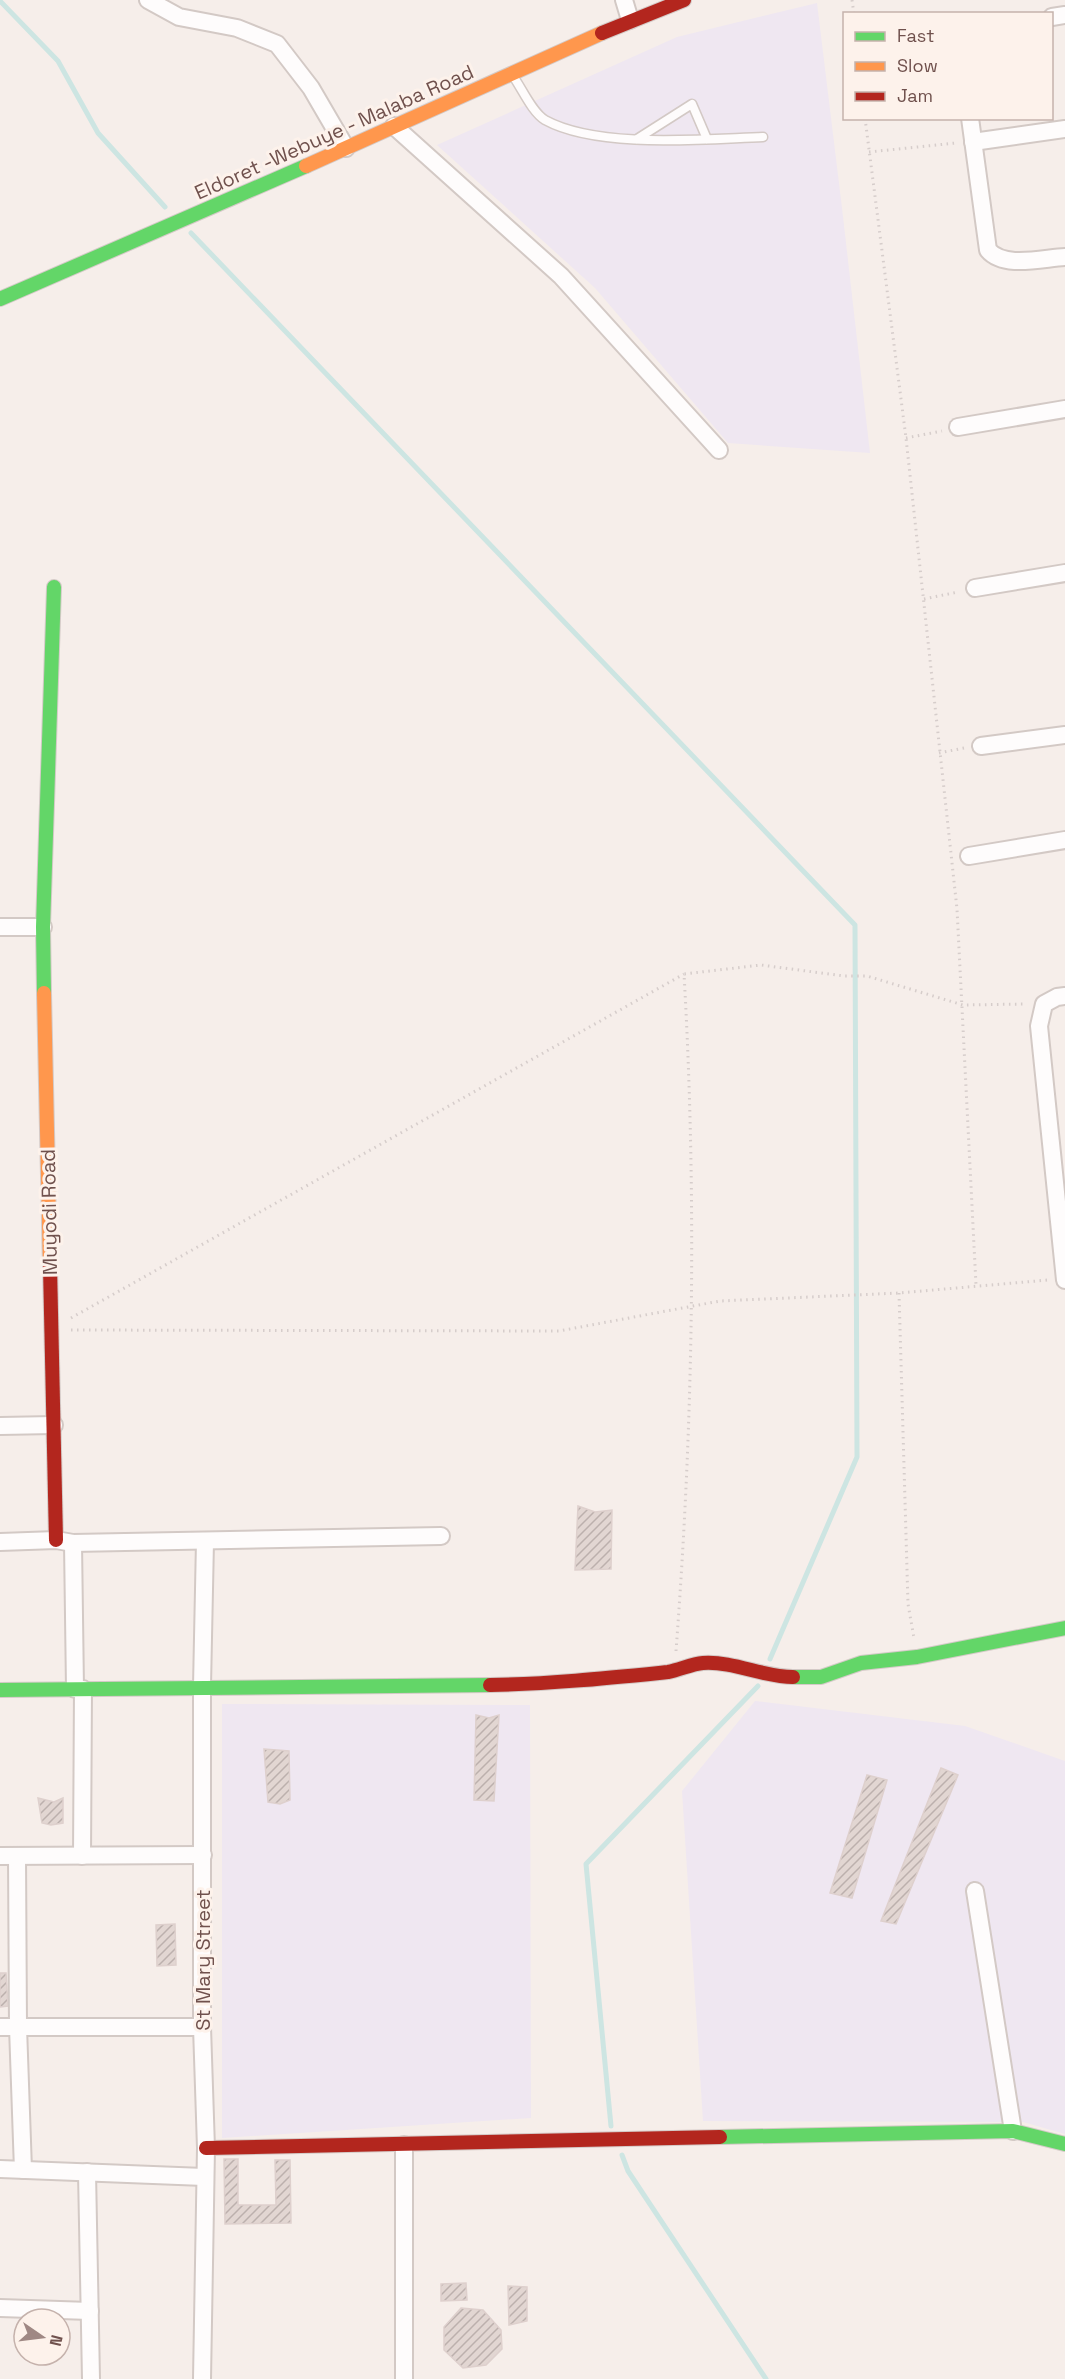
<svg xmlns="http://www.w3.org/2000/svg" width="1065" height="2379" font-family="'Space Grotesk',sans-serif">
<defs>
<pattern id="building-hatch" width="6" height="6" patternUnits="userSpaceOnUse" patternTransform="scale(1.5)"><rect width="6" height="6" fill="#e2d6d2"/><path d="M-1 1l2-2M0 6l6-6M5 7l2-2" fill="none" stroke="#bcb0ad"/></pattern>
</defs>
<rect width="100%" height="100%" fill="#f6eeea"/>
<g fill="#efe7f1">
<path d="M817,3L842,208L870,453L728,443L595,288L437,145L677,37Z"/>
<path d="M755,1701L965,1726L1065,1761V2134L1023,2122L703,2121L682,1791Z"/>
<path d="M222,1704L530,1705L531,2118L222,2138Z"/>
</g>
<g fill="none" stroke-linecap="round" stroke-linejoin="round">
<g stroke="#cde5e2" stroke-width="5">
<path d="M0,1L58,61L98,133L165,207"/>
<path d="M191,233L855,925L857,1457L770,1659"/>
<path d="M611,2126L586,1864L758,1686"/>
<path d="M622,2155L628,2171L766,2379"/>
</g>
</g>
<g fill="url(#building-hatch)" stroke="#ded0cd" stroke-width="1.5">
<path d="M578,1506L595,1512L612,1510L611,1569L575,1570Z"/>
<path d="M476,1715L489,1718L499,1715L494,1801L474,1800Z"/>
<path d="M264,1749L289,1751L290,1800L280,1804L268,1802Z"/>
<path d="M941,1768L958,1775L896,1924L881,1921Z"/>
<path d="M867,1775L887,1780L852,1898L830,1893Z"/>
<path d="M38,1798L54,1802L63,1798V1823L51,1825L42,1823Z"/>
<path d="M175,1924L176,1965L157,1966L156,1925Z"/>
<path d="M0,1973H6L8,2006L0,2007Z"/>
<path d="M224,2159H238V2205H276L275,2160H290L291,2223L225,2224Z"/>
<path d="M466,2283L467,2300L441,2301V2284Z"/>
<path d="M508,2286L527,2287V2321L509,2325Z"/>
<path d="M461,2308L483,2310L501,2330L502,2349L486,2365L463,2368L444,2350V2327Z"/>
</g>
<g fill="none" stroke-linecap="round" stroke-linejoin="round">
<g stroke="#d3c9c5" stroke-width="11">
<g id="lane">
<path d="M515,79C523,91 533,113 545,120C598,149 703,139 763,137"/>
<path d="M637,139L692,104L707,139"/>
</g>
</g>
<g stroke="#d3c9c5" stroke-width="20">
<g id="street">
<path d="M148,0L179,17L237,28L277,44L311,88L346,148"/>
<path d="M624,0L630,20"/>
<path d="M1052,17L1065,15"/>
<path d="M970,118L988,250C1004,269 1043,258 1065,257"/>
<path d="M394,126L561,276L719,450"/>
<path d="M973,142L1065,129"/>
<path d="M958,427L1065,409"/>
<path d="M975,588L1065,573"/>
<path d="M981,746L1065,735"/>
<path d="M969,856L1065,840"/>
<path d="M0,927H43"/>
<path d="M1065,996L1057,997L1044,1004L1039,1026L1065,1280"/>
<path d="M0,1426L54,1425"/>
<path d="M0,1542L56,1540L73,1543L441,1536"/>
<path d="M73,1543L75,1689"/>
<path d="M0,1856L203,1855"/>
<path d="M17,1856L18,2027L23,2170"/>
<path d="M82,1856L83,1689"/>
<path d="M975,1891L1013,2131"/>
<path d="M0,2027H202"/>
<path d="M0,2169L204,2177"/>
<path d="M87,2172L91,2379"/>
<path d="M0,2308L90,2311"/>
<path d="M202,2379L206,2148L202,2027V1686L205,1541"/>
<path d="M404,2379V2145"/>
</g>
</g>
<g stroke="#d4cac7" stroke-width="16">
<g id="fast">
<path d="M0,299L306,166"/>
<path d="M44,993L43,927L54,587"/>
<path d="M793,1677H821L861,1663L917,1657L1065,1628"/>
<path d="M0,1690L490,1685"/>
<path d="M720,2137L1013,2131L1065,2144"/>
</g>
</g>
<g stroke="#d4cac7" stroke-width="16">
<g id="slow">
<path d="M306,166L602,33"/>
<path d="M44,993L50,1267"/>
</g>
</g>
<g stroke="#d4cac7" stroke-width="16">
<g id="jam">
<path d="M602,33L684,0"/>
<path d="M50,1267L56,1540"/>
<path d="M490,1685C550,1684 608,1678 668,1672C680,1670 691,1664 703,1663C734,1661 763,1677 793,1677"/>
<path d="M206,2148L720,2137"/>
</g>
</g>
<g stroke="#d6cdcb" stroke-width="3" stroke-dasharray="1.5 4.5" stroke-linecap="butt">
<path d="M852,0L854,14"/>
<path d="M865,118L906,438L957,909L976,1285"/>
<path d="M869,152L956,143"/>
<path d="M906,438L942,431"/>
<path d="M924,599L958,592"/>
<path d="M939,753L964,748"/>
<path d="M899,1293L908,1604L914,1638"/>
<path d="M71,1318L684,974"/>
<path d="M71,1330L559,1331L720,1301L899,1293L1048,1280"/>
<path d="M676,1651C693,1425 697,1201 684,974L761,965L844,976H867L963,1005L1026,1004"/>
</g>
<use href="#lane" stroke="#fefcfc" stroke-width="8"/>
<use href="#street" stroke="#fefcfc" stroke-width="16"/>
<use href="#fast" stroke="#63d668" stroke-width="14"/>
<use href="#slow" stroke="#ff974d" stroke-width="14"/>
<use href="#jam" stroke="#b3261e" stroke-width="14"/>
</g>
<g text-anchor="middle" stroke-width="6" stroke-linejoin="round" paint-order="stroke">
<g font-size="20" fill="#70514d" stroke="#fdf2eb">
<text transform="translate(334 132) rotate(-24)" y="7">Eldoret -Webuye - Malaba Road</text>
<text transform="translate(49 1212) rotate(-91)" y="7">Muyodi Road</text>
<text transform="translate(203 1960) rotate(-90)" y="7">St Mary Street</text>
</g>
</g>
<rect x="843" y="12" width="210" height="108" fill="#fdf2eb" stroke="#c5b2ac" stroke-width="1.5"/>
<rect x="855" y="32" width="30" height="9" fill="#63d668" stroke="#c5b2ac" stroke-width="1.5"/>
<text x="897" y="42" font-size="18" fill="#70514d">Fast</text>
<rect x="855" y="62" width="30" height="9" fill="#ff974d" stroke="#c5b2ac" stroke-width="1.5"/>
<text x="897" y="72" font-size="18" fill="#70514d">Slow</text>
<rect x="855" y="92" width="30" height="9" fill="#b3261e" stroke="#c5b2ac" stroke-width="1.5"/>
<text x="897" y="102" font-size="18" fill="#70514d">Jam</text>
<g transform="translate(42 2337) rotate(104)"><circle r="28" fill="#fdf2eb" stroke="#c5b2ac" stroke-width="1.5"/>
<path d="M0-4.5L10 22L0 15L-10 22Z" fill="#9f8884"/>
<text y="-9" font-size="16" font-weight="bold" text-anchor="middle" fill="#70514d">N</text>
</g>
</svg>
